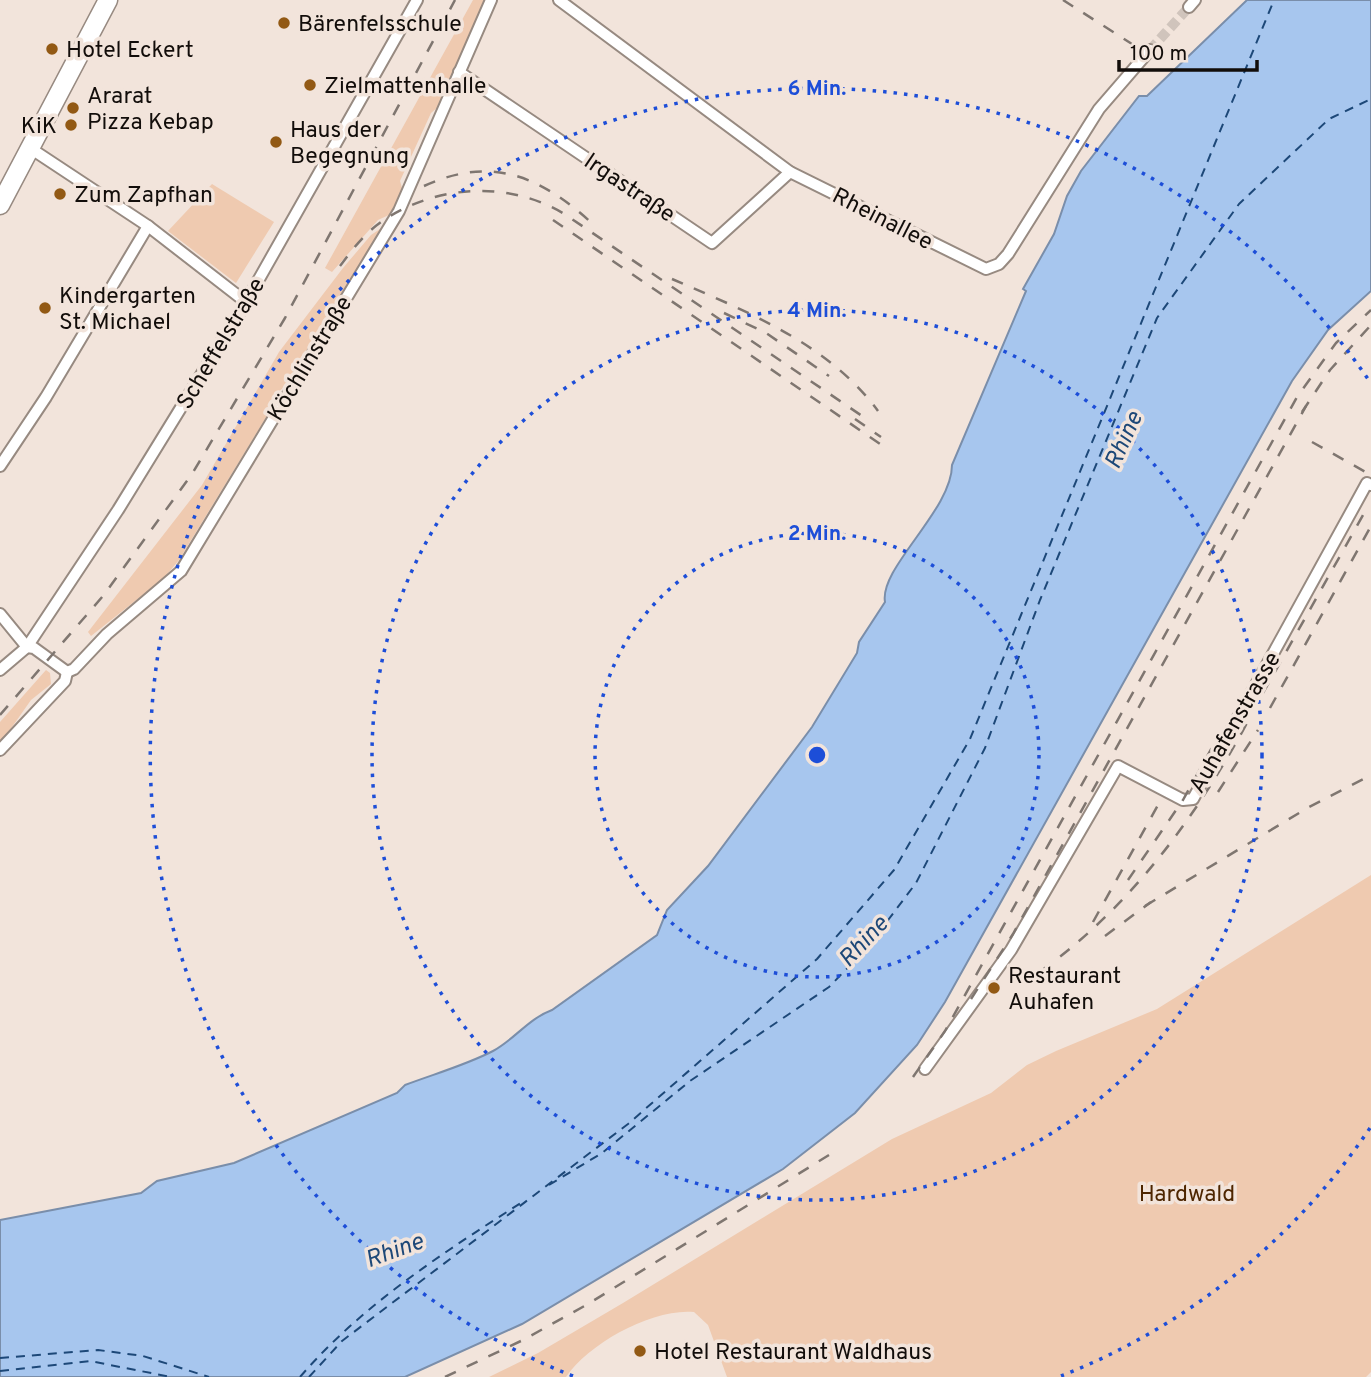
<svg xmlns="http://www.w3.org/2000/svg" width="1371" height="1377" font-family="Overpass,sans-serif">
<rect width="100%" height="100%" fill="#f2e4db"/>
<g fill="#efcab0">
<path d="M473,0H485L438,107L431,113L400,181L402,188L391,214L378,220L332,272L325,268Z"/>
<path d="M212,184L274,222L236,283L168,231Z"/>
<path d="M386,225L283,388L275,395L270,411L179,560L164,578L91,636L88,632L202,485L279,352L343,268L371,235Z"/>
<path d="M46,670L50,673L51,684L31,700L0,744V722Z"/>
<path d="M1371,875V1372L1366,1377H727L708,1325L694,1312C653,1308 589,1343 566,1377H489L538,1353L623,1303L892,1139L991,1093L1027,1065L1056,1051L1157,1009Z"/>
</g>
<path fill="#a7c6ee" stroke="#7a8eaa" stroke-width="2" d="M1247,0H1371V291L1328,330L1292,381L945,1002L917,1045L855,1113L783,1169L522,1324L405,1377H0V1220L141,1193L157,1181L234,1163L397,1093L405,1085C434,1074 466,1065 493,1051C515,1039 528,1019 552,1010L657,935L667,910L708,866L812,727L857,653L859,642L885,602C879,568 952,510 952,465L1026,291L1023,289L1054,234L1067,196L1081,171L1139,96H1147Z"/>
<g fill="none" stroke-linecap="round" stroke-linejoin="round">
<g stroke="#1d4878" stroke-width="2" stroke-dasharray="9 7" stroke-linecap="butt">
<path d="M549,1185L602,1153L690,1081L829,987L867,948L916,883L985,748L1040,600L1157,318L1239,204L1329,119L1371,99"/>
<path d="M0,1358L98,1350L143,1356L209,1377"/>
<path d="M0,1371L90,1361L171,1377"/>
<path d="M300,1377C362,1305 444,1252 524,1201"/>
<path d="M309,1377L342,1341L628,1124L817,959L894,870L970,739L1274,0"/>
</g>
<path stroke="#d0c4bc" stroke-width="10" stroke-dasharray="10 5" stroke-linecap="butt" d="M1150,50L1189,7"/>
<g stroke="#978a81" stroke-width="14">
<g id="minor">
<path d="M559,0L790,172L986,269L999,264L1008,254L1099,109L1150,50"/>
<path d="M1189,7L1195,0"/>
<path d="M459,72L712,243L790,172"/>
<path d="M30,148L148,226L246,302"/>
<path d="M0,466L46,397L148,226"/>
<path d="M0,614L27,647L34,648L67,672"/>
<path d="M0,670L27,647L118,510L246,302L417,0"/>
<path d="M67,672L74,669L107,634L181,571L399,211L491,0"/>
<path d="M0,750L65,681L67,672"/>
<path d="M925,1069L1011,950L1118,766L1183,800L1193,799L1367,483L1371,485"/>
</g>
</g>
<g stroke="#978a81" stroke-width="21">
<path id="primary" d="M0,205L108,0"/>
</g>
<use href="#minor" stroke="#fff" stroke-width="10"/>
<use href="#primary" stroke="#fff" stroke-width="18"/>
<g stroke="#7f7670" stroke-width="2.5" stroke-dasharray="12 12" stroke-linecap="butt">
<path d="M1063,0L1132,44"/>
<path d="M424,186C494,154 543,178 595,226"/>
<path d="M553,220L886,448"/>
<path d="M340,266C352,250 364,234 381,222C436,184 510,180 566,215L868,420"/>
<path d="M672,279C746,311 829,344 878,411"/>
<path d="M724,313L766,333L829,376"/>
<path d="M1302,412L1330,370L1371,325"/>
<path d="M855,419L881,437"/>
<path d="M1312,442L1371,475"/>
<path d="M1263,693L1367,508"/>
<path d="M1270,708L1371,526"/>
<path d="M0,715L103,596L192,474L285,318L455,0"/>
<path d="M1218,792L1258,730"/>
<path d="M1128,880L1183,800L1214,744"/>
<path d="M1145,906L1309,807L1371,775"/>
<path d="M1093,922L1158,805"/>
<path d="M1105,936L1151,902"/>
<path d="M1041,971C1130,907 1195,819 1247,723"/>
<path d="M971,999L1013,934L1306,406"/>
<path d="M913,1077L945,1031L1297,397L1336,343L1371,310"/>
<path d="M445,1377L523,1340L588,1304L829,1155"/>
</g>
</g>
<g fill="none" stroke="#1d4ed8" stroke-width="3.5" stroke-dasharray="3.5 7">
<circle cx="817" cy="755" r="222"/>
<circle cx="817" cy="755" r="445"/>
<path d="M1370 1128A667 667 0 0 1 1061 1376M573 1376A667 667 0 1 1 1370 382"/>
</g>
<g fill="#925914" stroke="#f2e4db" stroke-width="2.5">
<circle cx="284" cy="23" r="7"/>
<circle cx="52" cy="49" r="7"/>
<circle cx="310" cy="85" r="7"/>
<circle cx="73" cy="108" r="7"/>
<circle cx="71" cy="125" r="7"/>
<circle cx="276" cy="142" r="7"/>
<circle cx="60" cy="194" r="7"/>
<circle cx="45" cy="308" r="7"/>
<circle cx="994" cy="988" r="7"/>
<circle cx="640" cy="1351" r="7"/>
</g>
<g text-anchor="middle" stroke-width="7" stroke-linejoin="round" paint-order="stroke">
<g font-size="23" fill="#120d0a" stroke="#f2e4db" text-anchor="start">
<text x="298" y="31">Bärenfelsschule</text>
<text x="66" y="57">Hotel Eckert</text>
<text x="324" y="93">Zielmattenhalle</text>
<text x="87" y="103">Ararat<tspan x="87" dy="26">Pizza Kebap</tspan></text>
<text x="57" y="133" text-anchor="end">KiK</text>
<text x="290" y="137">Haus der<tspan x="290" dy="26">Begegnung</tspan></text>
<text x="74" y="202">Zum Zapfhan</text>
<text x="59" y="303">Kindergarten<tspan x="59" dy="26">St. Michael</tspan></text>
<text x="1008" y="983">Restaurant<tspan x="1008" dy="26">Auhafen</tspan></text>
<text x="654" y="1359">Hotel Restaurant Waldhaus</text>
</g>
<g font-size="23" fill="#120d0a" stroke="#f2e4db">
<text transform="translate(630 187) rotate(34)" y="8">Irgastraße</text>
<text transform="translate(883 218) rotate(27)" y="8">Rheinallee</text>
<text transform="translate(220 343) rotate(-59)" y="8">Scheffelstraße</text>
<text transform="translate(309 358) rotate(-59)" y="8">Köchlinstraße</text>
<text transform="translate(1234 722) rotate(-60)" y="8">Auhafenstrasse</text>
</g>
<g font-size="23" fill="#4e2600" stroke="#f2e4db">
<text x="1187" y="1201">Hardwald</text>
</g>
<g font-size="24" font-style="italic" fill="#1d4878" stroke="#f2e4db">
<text transform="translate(1123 440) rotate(-66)" y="8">Rhine</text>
<text transform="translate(863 941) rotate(-47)" y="8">Rhine</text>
<text transform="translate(394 1250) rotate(-20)" y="8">Rhine</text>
</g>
</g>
<circle cx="817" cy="755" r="10" fill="#1d4ed8" stroke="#f2e4db" stroke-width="3.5"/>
<g font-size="21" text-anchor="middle" font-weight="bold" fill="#1d4ed8" stroke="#f2e4db" stroke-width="7" stroke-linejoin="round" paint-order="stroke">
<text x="817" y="95">6 Min.</text>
<text x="817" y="317">4 Min.</text>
<text x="817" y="540">2 Min.</text>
</g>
<path d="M1119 60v10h138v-10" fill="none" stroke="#120d0a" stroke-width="3.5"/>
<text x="1130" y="60" font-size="21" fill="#120d0a" stroke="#f2e4db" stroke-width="5" paint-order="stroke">100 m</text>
</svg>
